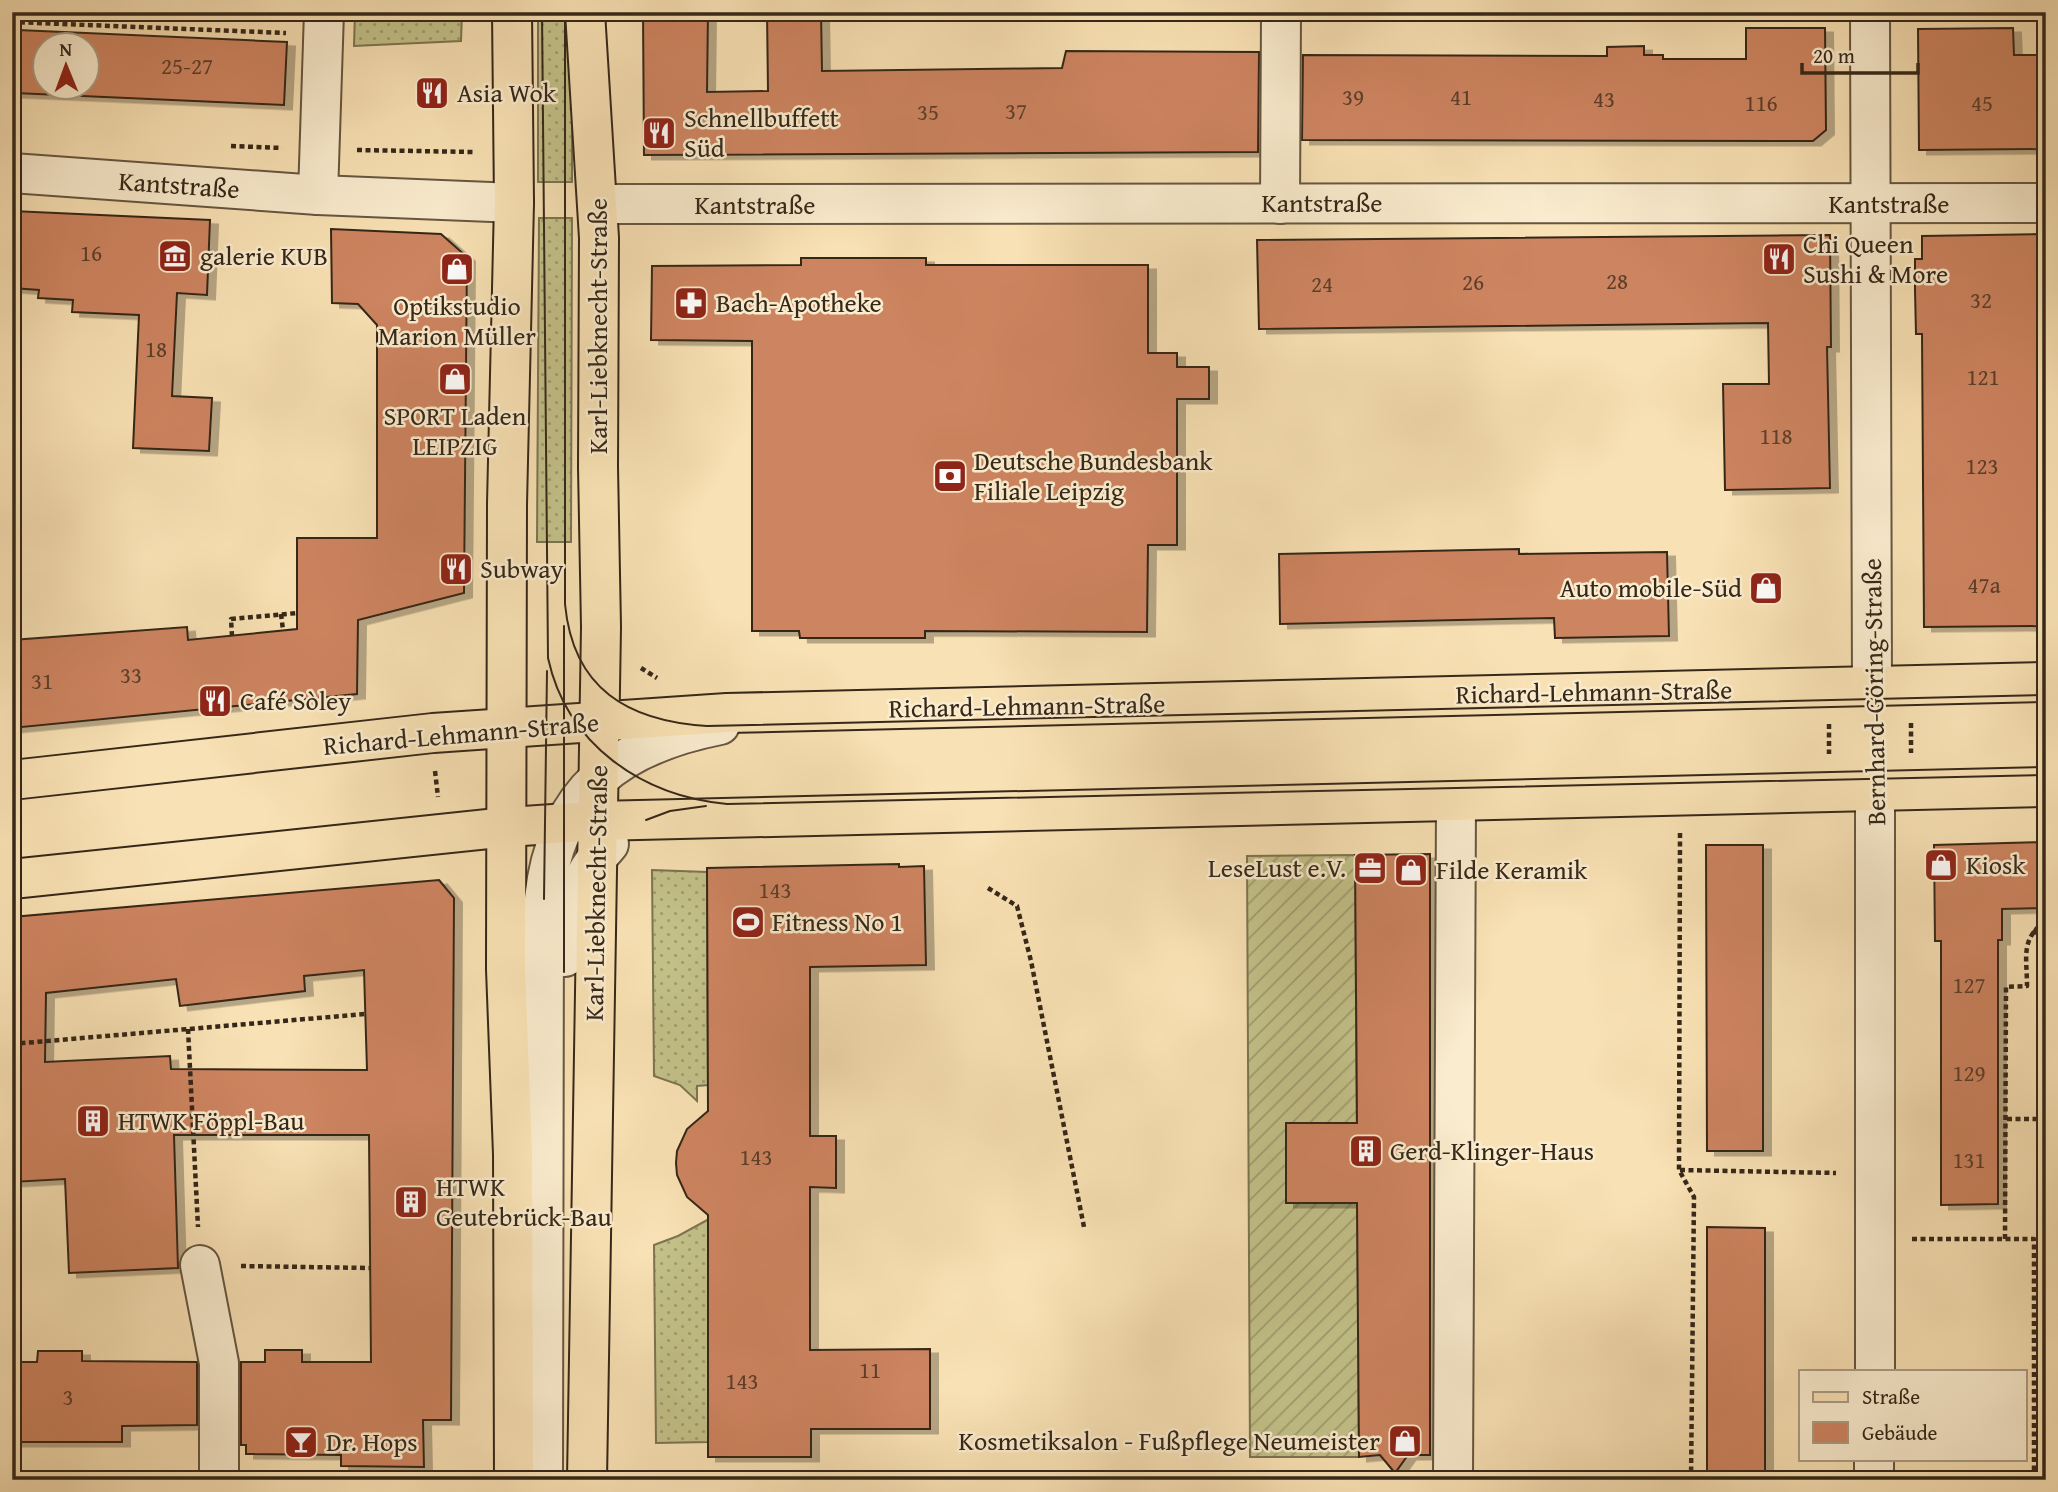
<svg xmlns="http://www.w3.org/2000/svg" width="2058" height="1492" font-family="'Gentium Book Plus',serif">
<defs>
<pattern id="grass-dots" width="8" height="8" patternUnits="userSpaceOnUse" patternTransform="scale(1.75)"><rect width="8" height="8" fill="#c3c189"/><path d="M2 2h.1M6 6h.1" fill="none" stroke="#9f9d6f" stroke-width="1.8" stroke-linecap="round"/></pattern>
<pattern id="garden-furrows" width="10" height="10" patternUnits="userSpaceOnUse" patternTransform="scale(1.75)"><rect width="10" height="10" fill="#c3c189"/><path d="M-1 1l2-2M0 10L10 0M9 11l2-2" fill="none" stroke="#9f9d6f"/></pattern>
<filter id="shadow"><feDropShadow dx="8" dy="4.5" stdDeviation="0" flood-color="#0004"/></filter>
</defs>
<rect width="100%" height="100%" fill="#f8e1b4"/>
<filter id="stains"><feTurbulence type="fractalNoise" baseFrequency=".00286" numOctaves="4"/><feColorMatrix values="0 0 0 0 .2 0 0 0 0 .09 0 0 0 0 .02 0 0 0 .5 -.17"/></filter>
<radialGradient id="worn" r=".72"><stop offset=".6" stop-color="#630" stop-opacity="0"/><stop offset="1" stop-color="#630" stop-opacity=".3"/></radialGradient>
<g fill="url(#grass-dots)" stroke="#7c7451" stroke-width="2">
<path d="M355,12H462L461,41L354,46Z"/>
<rect x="538" y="12" width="34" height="170"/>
<path d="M539,218H572L571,542H537Z"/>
<path d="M652,870L707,872L708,1085L697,1086V1101L680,1085L654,1076Z"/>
<path d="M709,1219V1442L656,1443L654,1245L678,1236Z"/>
</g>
<path fill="url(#garden-furrows)" stroke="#7c7451" stroke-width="2" d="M1355,855L1359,1457H1250L1247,856Z"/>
<g fill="#cd8461" stroke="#352719" stroke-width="2" fill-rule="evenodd" filter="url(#shadow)">
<path d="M643,12H708L707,92L768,91L767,12H821L822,71L1062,68L1066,51L1259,52L1258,152L644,155Z"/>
<path d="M1746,28H1825L1826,130L1813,141L1302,140L1303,55L1607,56V47L1644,46V55H1663V59H1746Z"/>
<path d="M2013,28L2014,55H2046V149L1919,150L1918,29Z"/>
<path d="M18,30L287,42L284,105L15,93ZM46,46H88V88H46Z"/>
<path d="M12,211L210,220L207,295L177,293L172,396L212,398L209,451L133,448L139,315L72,312L73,300L38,298L39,290L12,288Z"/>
<path d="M331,229L441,234L467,257L464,593L358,620L357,694L12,728V640L187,627L188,640L297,629V538H377V325L358,304L332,303Z"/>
<path d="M2046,234V626L1924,627L1922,334H1916L1915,290V259H1922V236Z"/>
<path d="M1830,235L1831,347H1827L1830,488L1725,490L1723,384H1769L1768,323L1259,329L1257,240Z"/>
<path d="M801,258H926V265H1148V353H1177V367H1209V399H1177V545H1148L1147,632L925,631V638H800L799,631H752V341L651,340L652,266L801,265Z"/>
<path d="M1519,549V554L1667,552L1669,636L1555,638L1554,618L1280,624L1279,554Z"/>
<path d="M2046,842V908L2002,909V940H1998V1204L1941,1205V941H1935L1934,845Z"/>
<path d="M1706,845H1763V1151H1707Z"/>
<path d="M1430,854V1455H1408L1395,1473L1380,1455L1359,1457L1357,1203H1286V1123H1357L1355,855Z"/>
<path d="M899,864V867L924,866L926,965L810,967V1136H836V1188L810,1187V1350L930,1349V1429H811V1457H708V1215L687,1197L677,1175L676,1163L677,1151L687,1129L708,1111L707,868Z"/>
<path d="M439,880L454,898L451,1420H423L424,1467L341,1466V1455L246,1454V1445H241V1362H265V1350H302V1362H371L369,1135H174L178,1268L69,1273L65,1179L12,1182V917ZM364,970L367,1070L171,1069L170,1056L45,1062L46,993L176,979L180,1006L305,991L304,976Z"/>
<path d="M1707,1227L1765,1228V1480H1707Z"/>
<path d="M38,1351H82V1361L197,1362V1425L122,1426V1442H14L12,1362H37Z"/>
</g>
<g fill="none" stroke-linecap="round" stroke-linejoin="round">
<g stroke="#665640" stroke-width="42">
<g id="minor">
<path d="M1870,12L1872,685"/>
<path d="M12,173L318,195L514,203"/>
<path d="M318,195L324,12"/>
<path d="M598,204L2046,203"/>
<path d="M1280,204L1281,12"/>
<path d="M565,957C567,911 577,878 609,844"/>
<path d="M200,1265L219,1363V1480"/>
<path d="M1875,1371V791"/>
<path d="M543,1480L544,899C556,790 619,745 720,725"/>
<path d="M1453,1480L1456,801"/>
<path d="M1874,1480V1459"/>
</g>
</g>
<g stroke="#352719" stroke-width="42">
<g id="major">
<path d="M512,12L514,203L507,504L506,969L513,1154L514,1480"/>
<path d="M585,12L599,238L598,467L601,627L587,1480"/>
<path d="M12,780L433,733L727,713L2046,682"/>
<path d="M12,879L507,827L597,821L2046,787"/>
</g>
</g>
<g stroke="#352719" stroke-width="4.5" stroke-dasharray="5 3.5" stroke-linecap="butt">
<path d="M12,32L13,22L286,33"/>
<path d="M231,146L282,148"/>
<path d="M357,150L474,152"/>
<path d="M281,614L283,630"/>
<path d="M232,636L231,619L297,613"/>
<path d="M641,668L657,678"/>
<path d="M1911,723V753"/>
<path d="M1829,724V754"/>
<path d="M1873,724L1874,754"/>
<path d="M435,771L438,797"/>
<path d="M1680,833L1679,1170L1694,1197L1691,1480"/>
<path d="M988,888L1017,906L1031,961L1084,1227"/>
<path d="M2033,930L2046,941"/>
<path d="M188,1029L198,1227"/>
<path d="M12,1044L365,1014"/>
<path d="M2007,1119H2046"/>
<path d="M1680,1170L1836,1173"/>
<path d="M1912,1239H2034V1480"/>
<path d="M2005,1239L2006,987L2027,986C2027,956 2020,940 2046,920"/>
<path d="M241,1266L370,1268"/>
</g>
<use href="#minor" stroke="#faecce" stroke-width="38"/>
<use href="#major" stroke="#f8e1b4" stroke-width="38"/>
<g stroke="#352719" stroke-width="2">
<path d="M542,12L548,658C567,745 642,796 727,804L2046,775"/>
<path d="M565,12V604C573,689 628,721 707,726L2046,695"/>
<path d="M564,626V972"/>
<path d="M646,820L670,811L706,806"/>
<path d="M544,899L547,671"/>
</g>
</g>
<defs>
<g id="restaurant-square" transform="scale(1.75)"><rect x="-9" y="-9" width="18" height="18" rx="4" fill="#8f2418" stroke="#faecce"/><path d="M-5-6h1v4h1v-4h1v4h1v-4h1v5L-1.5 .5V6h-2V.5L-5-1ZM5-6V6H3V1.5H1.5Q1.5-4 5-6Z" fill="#fff"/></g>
<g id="museum-square" transform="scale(1.75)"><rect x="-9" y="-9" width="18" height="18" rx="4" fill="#8f2418" stroke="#faecce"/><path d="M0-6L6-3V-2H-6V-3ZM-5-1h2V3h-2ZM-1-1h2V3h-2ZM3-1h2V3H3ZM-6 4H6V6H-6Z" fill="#fff"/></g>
<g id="shop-square" transform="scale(1.75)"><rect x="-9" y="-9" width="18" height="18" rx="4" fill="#8f2418" stroke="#faecce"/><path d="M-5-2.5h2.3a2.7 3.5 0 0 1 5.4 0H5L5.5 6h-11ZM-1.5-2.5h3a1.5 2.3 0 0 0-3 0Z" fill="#fff"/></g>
<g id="pharmacy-square" transform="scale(1.75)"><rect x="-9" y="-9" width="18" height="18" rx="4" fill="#8f2418" stroke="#faecce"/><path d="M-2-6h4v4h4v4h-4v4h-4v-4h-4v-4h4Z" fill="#fff"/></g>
<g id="bank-square" transform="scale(1.75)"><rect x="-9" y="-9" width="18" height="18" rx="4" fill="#8f2418" stroke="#faecce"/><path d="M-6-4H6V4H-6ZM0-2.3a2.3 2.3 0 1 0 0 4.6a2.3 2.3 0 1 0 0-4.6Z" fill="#fff"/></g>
<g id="office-square" transform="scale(1.75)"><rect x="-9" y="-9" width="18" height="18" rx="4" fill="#8f2418" stroke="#faecce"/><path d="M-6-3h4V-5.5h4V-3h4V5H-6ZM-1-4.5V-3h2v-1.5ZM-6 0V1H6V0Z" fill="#fff"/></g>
<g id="stadium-square" transform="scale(1.75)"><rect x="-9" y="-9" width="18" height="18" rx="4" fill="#8f2418" stroke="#faecce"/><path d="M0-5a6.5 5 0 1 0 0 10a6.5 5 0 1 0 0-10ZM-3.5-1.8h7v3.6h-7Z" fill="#fff"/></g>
<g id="building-square" transform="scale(1.75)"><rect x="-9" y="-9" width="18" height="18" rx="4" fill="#8f2418" stroke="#faecce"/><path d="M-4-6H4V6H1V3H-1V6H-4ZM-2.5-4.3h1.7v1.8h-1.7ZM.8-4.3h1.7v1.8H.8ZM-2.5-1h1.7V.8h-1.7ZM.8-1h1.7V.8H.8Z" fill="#fff"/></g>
<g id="bar-square" transform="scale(1.75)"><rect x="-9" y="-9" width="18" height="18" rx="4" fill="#8f2418" stroke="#faecce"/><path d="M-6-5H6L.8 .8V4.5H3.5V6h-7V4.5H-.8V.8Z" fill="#fff"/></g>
</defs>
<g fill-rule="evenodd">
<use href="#restaurant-square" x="432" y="93"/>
<use href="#restaurant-square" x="659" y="133"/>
<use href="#museum-square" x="175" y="256"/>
<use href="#restaurant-square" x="1779" y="259"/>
<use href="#shop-square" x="457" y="269"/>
<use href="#pharmacy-square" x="691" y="303"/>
<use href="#shop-square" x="455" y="379"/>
<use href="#bank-square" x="950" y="476"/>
<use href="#restaurant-square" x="456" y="569"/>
<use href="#shop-square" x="1766" y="588"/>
<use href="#restaurant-square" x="215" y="701"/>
<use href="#shop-square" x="1941" y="865"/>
<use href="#office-square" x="1370" y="868"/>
<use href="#shop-square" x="1411" y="870"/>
<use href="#stadium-square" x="748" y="922"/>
<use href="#building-square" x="93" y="1121"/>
<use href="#building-square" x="1366" y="1151"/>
<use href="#building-square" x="411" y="1202"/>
<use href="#shop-square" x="1405" y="1441"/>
<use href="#bar-square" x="301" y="1442"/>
</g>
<g text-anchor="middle" stroke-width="5" stroke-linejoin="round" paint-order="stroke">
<g font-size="23" fill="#5b3e2b">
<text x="187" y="74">25-27</text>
<text x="1353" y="105">39</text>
<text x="1461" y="105">41</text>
<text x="1604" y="107">43</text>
<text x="1761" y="111">116</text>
<text x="1982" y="111">45</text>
<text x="1016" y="119">37</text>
<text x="928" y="120">35</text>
<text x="91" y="261">16</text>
<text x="1617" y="289">28</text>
<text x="1473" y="290">26</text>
<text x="1322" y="292">24</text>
<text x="1981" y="308">32</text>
<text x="156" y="357">18</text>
<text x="1983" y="385">121</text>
<text x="1776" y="444">118</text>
<text x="1982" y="474">123</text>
<text x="1984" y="593">47a</text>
<text x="131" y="683">33</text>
<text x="42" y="689">31</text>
<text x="775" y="898">143</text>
<text x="1969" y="993">127</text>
<text x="1969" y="1081">129</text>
<text x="756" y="1165">143</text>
<text x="1969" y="1168">131</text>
<text x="870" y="1378">11</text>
<text x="742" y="1389">143</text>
<text x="68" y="1405">3</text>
</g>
<g font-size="26" fill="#352719" stroke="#faecce" text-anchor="start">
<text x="457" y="102">Asia Wok</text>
<text x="684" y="127">Schnellbuffett<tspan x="684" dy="30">Süd</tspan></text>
<text x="1803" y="253">Chi Queen<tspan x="1803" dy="30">Sushi &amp; More</tspan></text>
<text x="200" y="265">galerie KUB</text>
<text x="716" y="312">Bach-Apotheke</text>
<text x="457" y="315" text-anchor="middle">Optikstudio<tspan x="457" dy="30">Marion Müller</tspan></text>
<text x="455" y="425" text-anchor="middle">SPORT Laden<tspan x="455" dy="30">LEIPZIG</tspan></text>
<text x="974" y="470">Deutsche Bundesbank<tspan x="974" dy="30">Filiale Leipzig</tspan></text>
<text x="480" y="578">Subway</text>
<text x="1742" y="597" text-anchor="end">Auto mobile-Süd</text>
<text x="240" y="710">Café Sòley</text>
<text x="1966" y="874">Kiosk</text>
<text x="1346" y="877" text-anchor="end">LeseLust e.V.</text>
<text x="1436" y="879">Filde Keramik</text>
<text x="772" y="931">Fitness No 1</text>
<text x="118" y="1130">HTWK Föppl-Bau</text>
<text x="1390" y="1160">Gerd-Klinger-Haus</text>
<text x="436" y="1196">HTWK<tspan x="436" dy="30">Geutebrück-Bau</tspan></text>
<text x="1380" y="1450" text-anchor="end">Kosmetiksalon - Fußpflege Neumeister</text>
<text x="326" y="1451">Dr. Hops</text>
</g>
<g font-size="26" fill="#352719" stroke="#faecce">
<text transform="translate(179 185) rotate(4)" y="9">Kantstraße</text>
<text x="1322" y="212">Kantstraße</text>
<text x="1889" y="213">Kantstraße</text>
<text x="755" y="214">Kantstraße</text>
<text transform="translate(598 326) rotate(-90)" y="9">Karl-Liebknecht-Straße</text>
<text transform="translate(1594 692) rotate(-1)" y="9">Richard-Lehmann-Straße</text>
<text transform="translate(1874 692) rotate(-91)" y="9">Bernhard-Göring-Straße</text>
<text transform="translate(1027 706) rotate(-1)" y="9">Richard-Lehmann-Straße</text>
<text transform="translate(461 734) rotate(-5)" y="9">Richard-Lehmann-Straße</text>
<text transform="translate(596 893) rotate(-89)" y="9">Karl-Liebknecht-Straße</text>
</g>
</g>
<rect width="2058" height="1492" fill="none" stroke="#f8e1b4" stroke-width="42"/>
<rect x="14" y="14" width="2030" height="1464" fill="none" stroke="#352719" stroke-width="3.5"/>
<rect x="21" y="21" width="2016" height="1450" fill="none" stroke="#352719" stroke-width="2"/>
<rect x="1799" y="1370" width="228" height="91" fill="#faecce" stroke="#ab9d86" stroke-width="2"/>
<rect x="1813" y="1392" width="35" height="10" fill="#f8e1b4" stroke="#ab9d86" stroke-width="2"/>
<text x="1862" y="1404" font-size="21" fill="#352719">Straße</text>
<rect x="1813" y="1422" width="35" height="21" fill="#cd8461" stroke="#ab9d86" stroke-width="2"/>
<text x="1862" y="1440" font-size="21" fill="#352719">Gebäude</text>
<g transform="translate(66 66) rotate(359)"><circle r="33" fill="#faecce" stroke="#ab9d86" stroke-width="2"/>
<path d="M0-5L12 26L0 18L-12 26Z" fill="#8f2418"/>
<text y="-10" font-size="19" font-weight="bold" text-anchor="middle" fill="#352719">N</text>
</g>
<path d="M1802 63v10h116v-10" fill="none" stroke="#352719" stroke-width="3.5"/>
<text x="1813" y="63" font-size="21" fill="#352719" stroke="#faecce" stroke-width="5" paint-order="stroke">20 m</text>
<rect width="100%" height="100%" filter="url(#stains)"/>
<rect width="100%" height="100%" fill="url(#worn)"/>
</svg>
